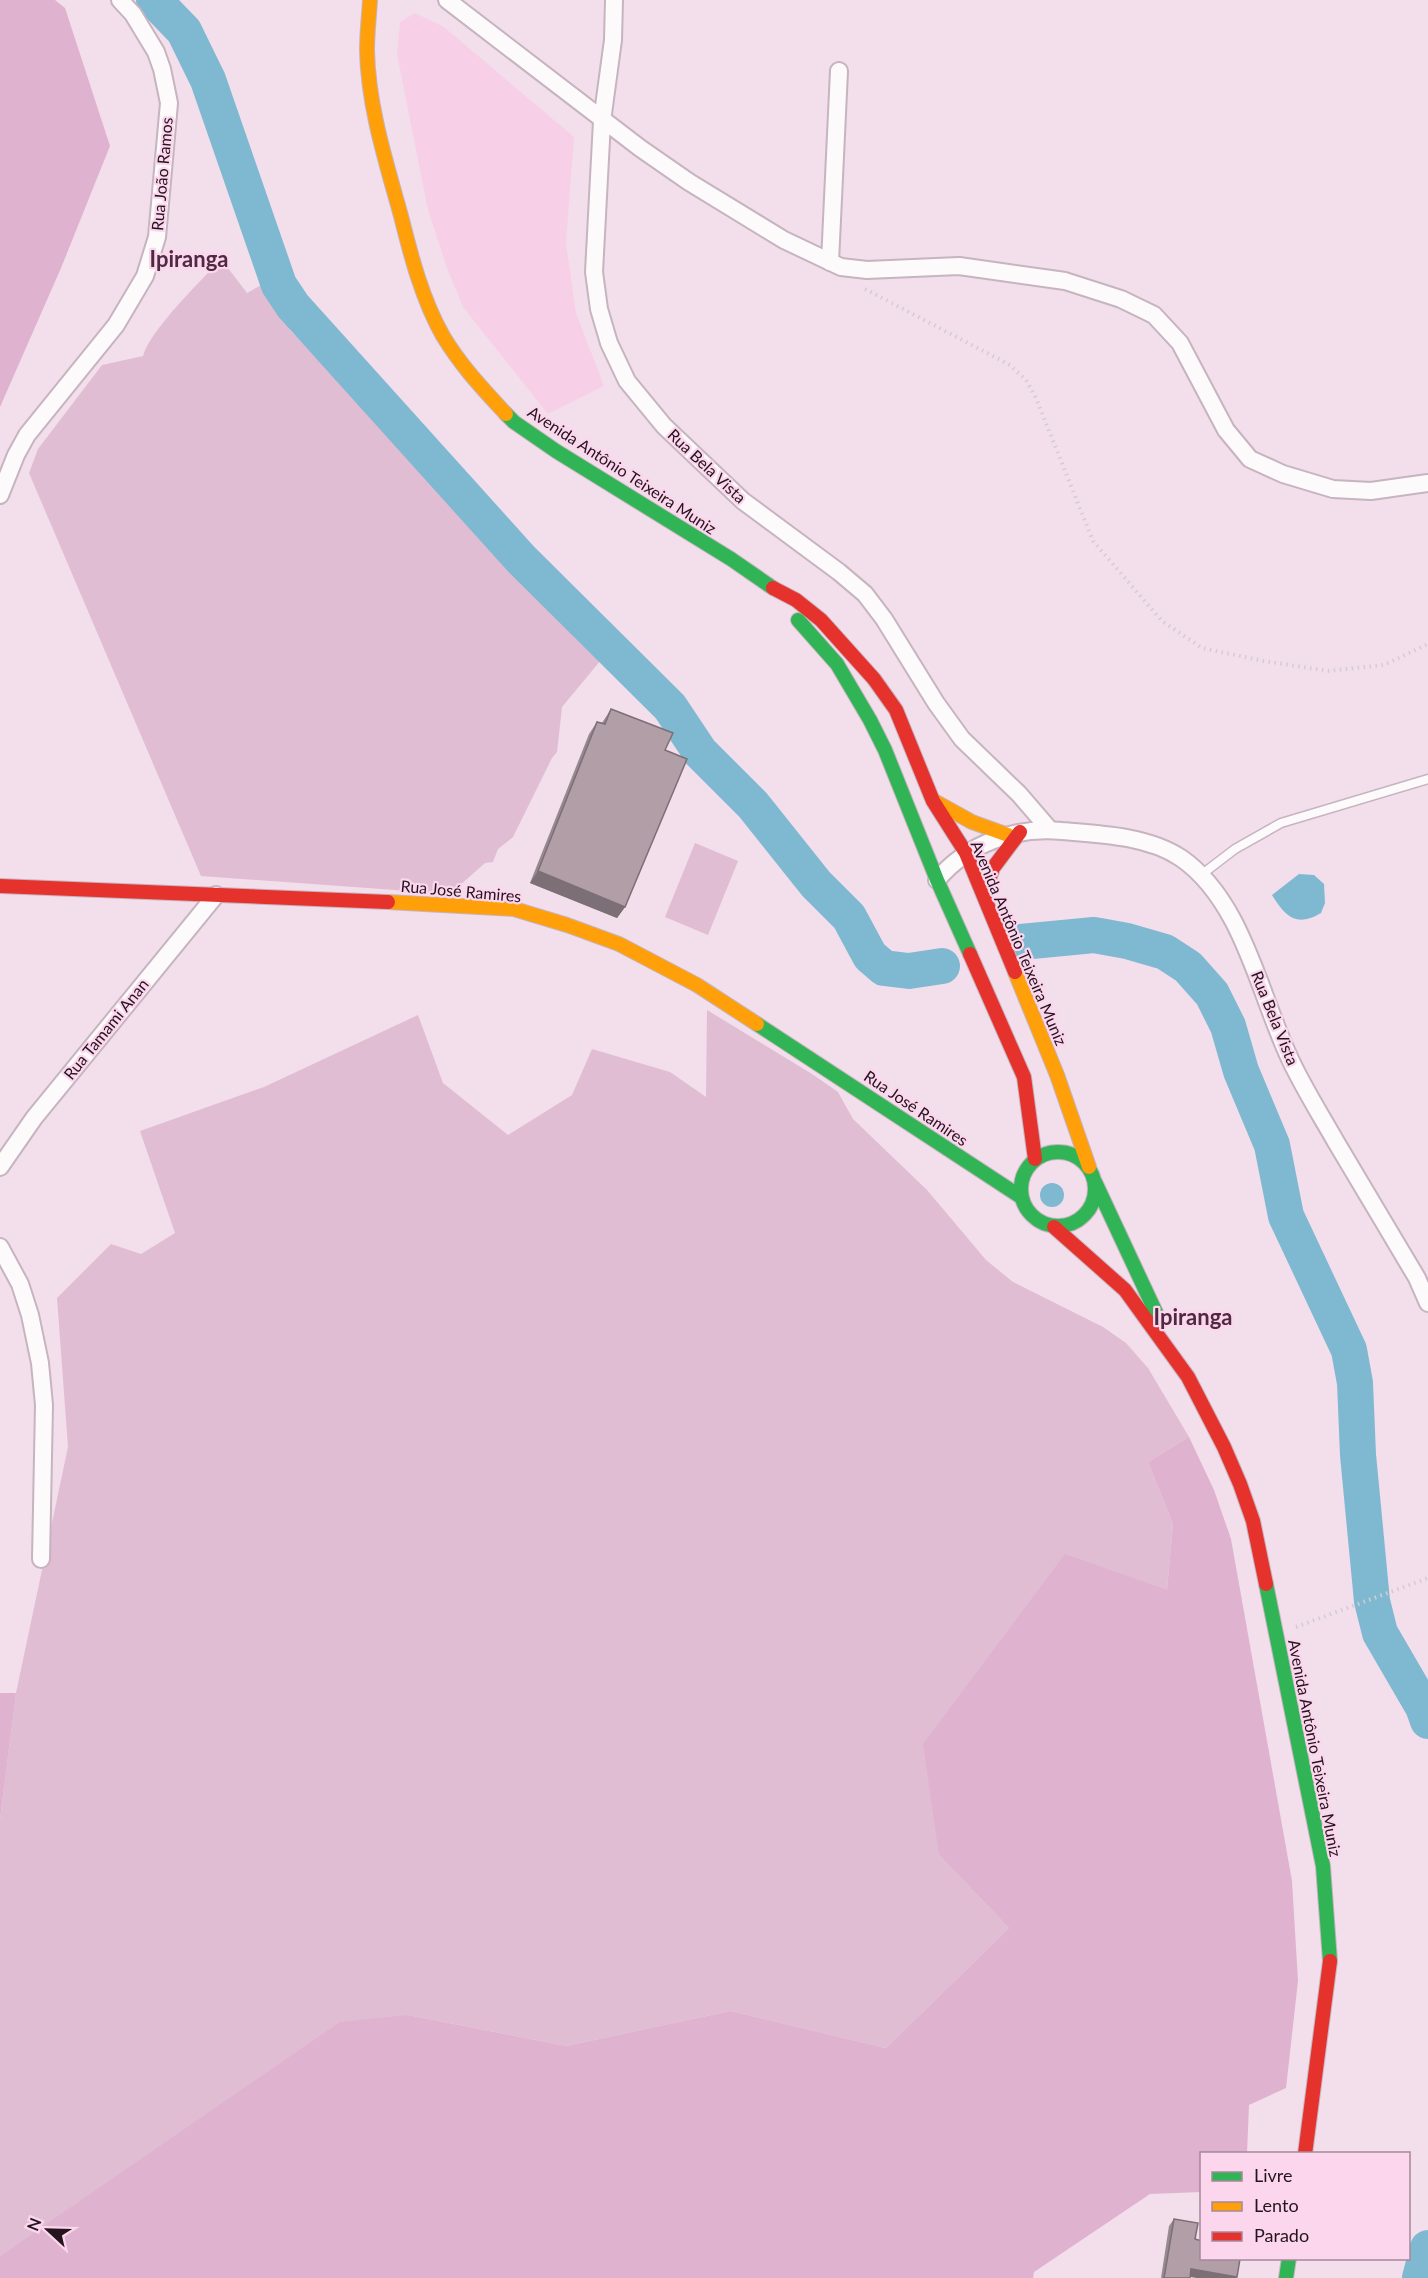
<svg xmlns="http://www.w3.org/2000/svg" width="1428" height="2278" font-family="Lato,sans-serif">
<rect width="100%" height="100%" fill="#f3deeb"/>
<path fill="#f7d0e8" d="M415,13L444,27L574,137L566,243L576,313L604,386L548,414L463,307L447,268L428,210L397,54L400,22Z"/>
<g fill="#e0bdd3">
<path d="M221,259L247,293L263,284L290,330L601,660L562,707L557,752L552,758L513,837L498,849L493,862L485,863L450,894L201,876L29,473L38,449L102,365L143,356C150,330 201,281 221,259Z"/>
<path d="M695,843L738,861L708,935L665,917Z"/>
<path d="M707,1010L812,1074L838,1092L853,1119L927,1190L986,1260L1013,1282L1103,1327L1126,1343L1148,1368L1189,1437L1148,1462L1173,1524L1167,1590L939,1855L1009,1928L886,2048L730,2011L566,2046L408,2015L131,2167L0,2256V1820L16,1693L68,1447L57,1298L111,1244L141,1254L175,1233L140,1131L264,1087L418,1015L443,1083L508,1135L572,1095L592,1049L670,1072L706,1097Z"/>
</g>
<g fill="#dfb2cf">
<path d="M0,0H55L65,8L110,146L61,268L0,407Z"/>
<path d="M1189,1437L1214,1490L1231,1539L1292,1881L1298,1981L1286,2088L1249,2105L1247,2153L1202,2154L1201,2192L1150,2194L1034,2272L1033,2278H0V2256L340,2022L408,2015L566,2046L730,2011L886,2048L1009,1928L939,1855L923,1744L1065,1554L1167,1590L1173,1524L1148,1462Z"/>
<path d="M0,1693H16L0,1820Z"/>
</g>
<g fill="#7fb9d1">
<path d="M1299,874L1314,875L1324,884L1325,903L1321,913C1296,928 1285,916 1272,895Z"/>
<circle cx="1052" cy="1195" r="12"/>
</g>
<g fill="none" stroke-linecap="round" stroke-linejoin="round">
<g stroke="#7fb9d1" stroke-width="36">
<path d="M154,0L184,31L208,80L279,285L293,306L521,559L670,707L700,752L753,805L816,884L849,917L870,956L884,968L909,971L942,966"/>
<path d="M1021,942L1094,935L1127,941L1165,952L1188,967L1212,994L1228,1026L1241,1071L1272,1145L1286,1216L1349,1350L1355,1383L1358,1455L1372,1601L1380,1633L1423,1707L1428,1721"/>
<path d="M1420,2278L1428,2248"/>
</g>
<g stroke="#c6b4bf" stroke-width="11">
<path id="lane" d="M1201,875L1235,849L1281,823L1428,779"/>
</g>
<g stroke="#c6b4bf" stroke-width="20">
<g id="street">
<path d="M447,0L640,148L689,182L784,240L841,267L867,270L959,266L1065,281L1121,299L1154,315L1180,343L1226,430L1250,459L1283,474L1333,489L1371,491L1428,483"/>
<path d="M614,0L613,40L602,121L594,272L599,309L609,343L627,381L664,426L743,501L839,572L865,594L884,619L936,703L962,739L1019,794L1050,830"/>
<path d="M830,262L839,71"/>
<path d="M0,495L16,455L27,435L116,325L145,276L157,237L169,103L162,69L156,52L133,14L120,0"/>
<path d="M937,880C967,844 1016,826 1062,831C1100,834 1148,836 1181,858C1243,901 1259,994 1290,1059C1303,1087 1320,1114 1336,1142C1363,1187 1390,1233 1417,1278L1428,1303"/>
<path d="M0,1167L34,1118L216,895"/>
<path d="M0,1247L20,1284L30,1315L40,1363L44,1405L41,1559"/>
</g>
</g>
<g stroke="#c6b4bf" stroke-width="16">
<g id="fast">
<path d="M506,414L514,422L556,451L731,559L773,588"/>
<path d="M798,620L837,664L870,720L885,750L937,880L970,954"/>
<path d="M757,1024L1021,1197"/>
<circle cx="1058" cy="1189" r="37"/>
<path d="M1095,1182L1158,1317"/>
<path d="M1266,1584L1323,1866L1330,1961"/>
<path d="M1286,2278L1289,2258"/>
</g>
</g>
<g stroke="#c6b4bf" stroke-width="16">
<g id="slow">
<path d="M370,0C369,17 367,34 367,50C368,106 386,162 401,216C411,256 422,299 443,336C461,366 483,389 506,414"/>
<path d="M934,801L972,822L1008,835"/>
<path d="M388,902L514,909L567,925L619,944L697,985L757,1024"/>
<path d="M1015,972L1057,1075L1089,1167"/>
</g>
</g>
<g stroke="#c6b4bf" stroke-width="16">
<g id="jam">
<path d="M773,588L796,600L821,620L874,679L896,710L933,801L966,853L1015,972"/>
<path d="M0,886L388,902"/>
<path d="M984,894L993,868L1020,832"/>
<path d="M970,954L1024,1077L1035,1159"/>
<path d="M1054,1227L1125,1290L1188,1377L1224,1447L1240,1484L1253,1521L1266,1584"/>
<path d="M1305,2154L1330,1961"/>
</g>
</g>
<g stroke="#d3cdd1" stroke-width="4" stroke-dasharray="1.5 4.5" stroke-linecap="butt">
<path d="M865,289L1010,365L1026,380L1036,398L1093,541L1162,621L1202,648L1264,661L1328,671L1384,665L1428,644"/>
<path d="M1296,1627L1428,1578"/>
</g>
<use href="#lane" stroke="#fdfafc" stroke-width="8"/>
<use href="#street" stroke="#fdfafc" stroke-width="16"/>
<use href="#fast" stroke="#30b455" stroke-width="14"/>
<use href="#slow" stroke="#ff9f0a" stroke-width="14"/>
<use href="#jam" stroke="#e5322d" stroke-width="14"/>
</g>
<g fill="#988890">
<path d="M611,709L665,750L625,907L617,918L530,883L589,734L597,722L602,723Z"/>
<path d="M1174,2219L1237,2277L1236,2278H1198L1190,2277V2278H1161L1169,2226Z"/>
</g>
<g fill="#7c6f75">
<path d="M538,871L625,907L617,918L530,883Z"/>
<path d="M1191,2269L1237,2277L1236,2278H1198L1186,2276Z"/>
</g>
<g fill="#b19ea7" stroke="#7c6f75" stroke-width="1.5">
<path d="M611,709L673,733L665,750L687,759L625,907L538,871L597,722L605,724Z"/>
<path d="M1174,2219L1198,2223L1195,2239L1202,2241V2259H1240L1237,2277L1191,2269L1190,2278H1164Z"/>
</g>
<g text-anchor="middle" stroke-width="4.5" stroke-linejoin="round" paint-order="stroke">
<g font-size="16" fill="#24141e" stroke="#fbd6ec">
<text transform="translate(162 174) rotate(-85)" y="6">Rua João Ramos</text>
<text transform="translate(707 466) rotate(43)" y="6">Rua Bela Vista</text>
<text transform="translate(622 470) rotate(33)" y="6">Avenida Antônio Teixeira Muniz</text>
<text transform="translate(461 891) rotate(5)" y="6">Rua José Ramires</text>
<text transform="translate(1019 943) rotate(67)" y="6">Avenida Antônio Teixeira Muniz</text>
<text transform="translate(1275 1018) rotate(68)" y="6">Rua Bela Vista</text>
<text transform="translate(106 1029) rotate(-51)" y="6">Rua Tamami Anan</text>
<text transform="translate(916 1108) rotate(34)" y="6">Rua José Ramires</text>
<text transform="translate(1315 1748) rotate(79)" y="6">Avenida Antônio Teixeira Muniz</text>
</g>
<g font-size="22" font-weight="bold" fill="#4d2a41" stroke="#fbd6ec">
<text x="189" y="267">Ipiranga</text>
<text x="1193" y="1325">Ipiranga</text>
</g>
</g>
<rect x="1200" y="2152" width="210" height="108" fill="#fbd6ec" stroke="#a5889a" stroke-width="1.5"/>
<rect x="1212" y="2172" width="30" height="9" fill="#30b455" stroke="#a5889a" stroke-width="1.5"/>
<text x="1254" y="2182" font-size="18" fill="#24141e">Livre</text>
<rect x="1212" y="2202" width="30" height="9" fill="#ff9f0a" stroke="#a5889a" stroke-width="1.5"/>
<text x="1254" y="2212" font-size="18" fill="#24141e">Lento</text>
<rect x="1212" y="2232" width="30" height="9" fill="#e5322d" stroke="#a5889a" stroke-width="1.5"/>
<text x="1254" y="2242" font-size="18" fill="#24141e">Parado</text>
<g transform="translate(48 2230) rotate(292)" stroke="#fbd6ec" stroke-width="4.5" paint-order="stroke">
<path d="M0-4.5L10 22L0 15L-10 22Z" fill="#24141e"/>
<text y="-9" font-size="16" font-weight="bold" text-anchor="middle" fill="#24141e">N</text>
</g>
</svg>
